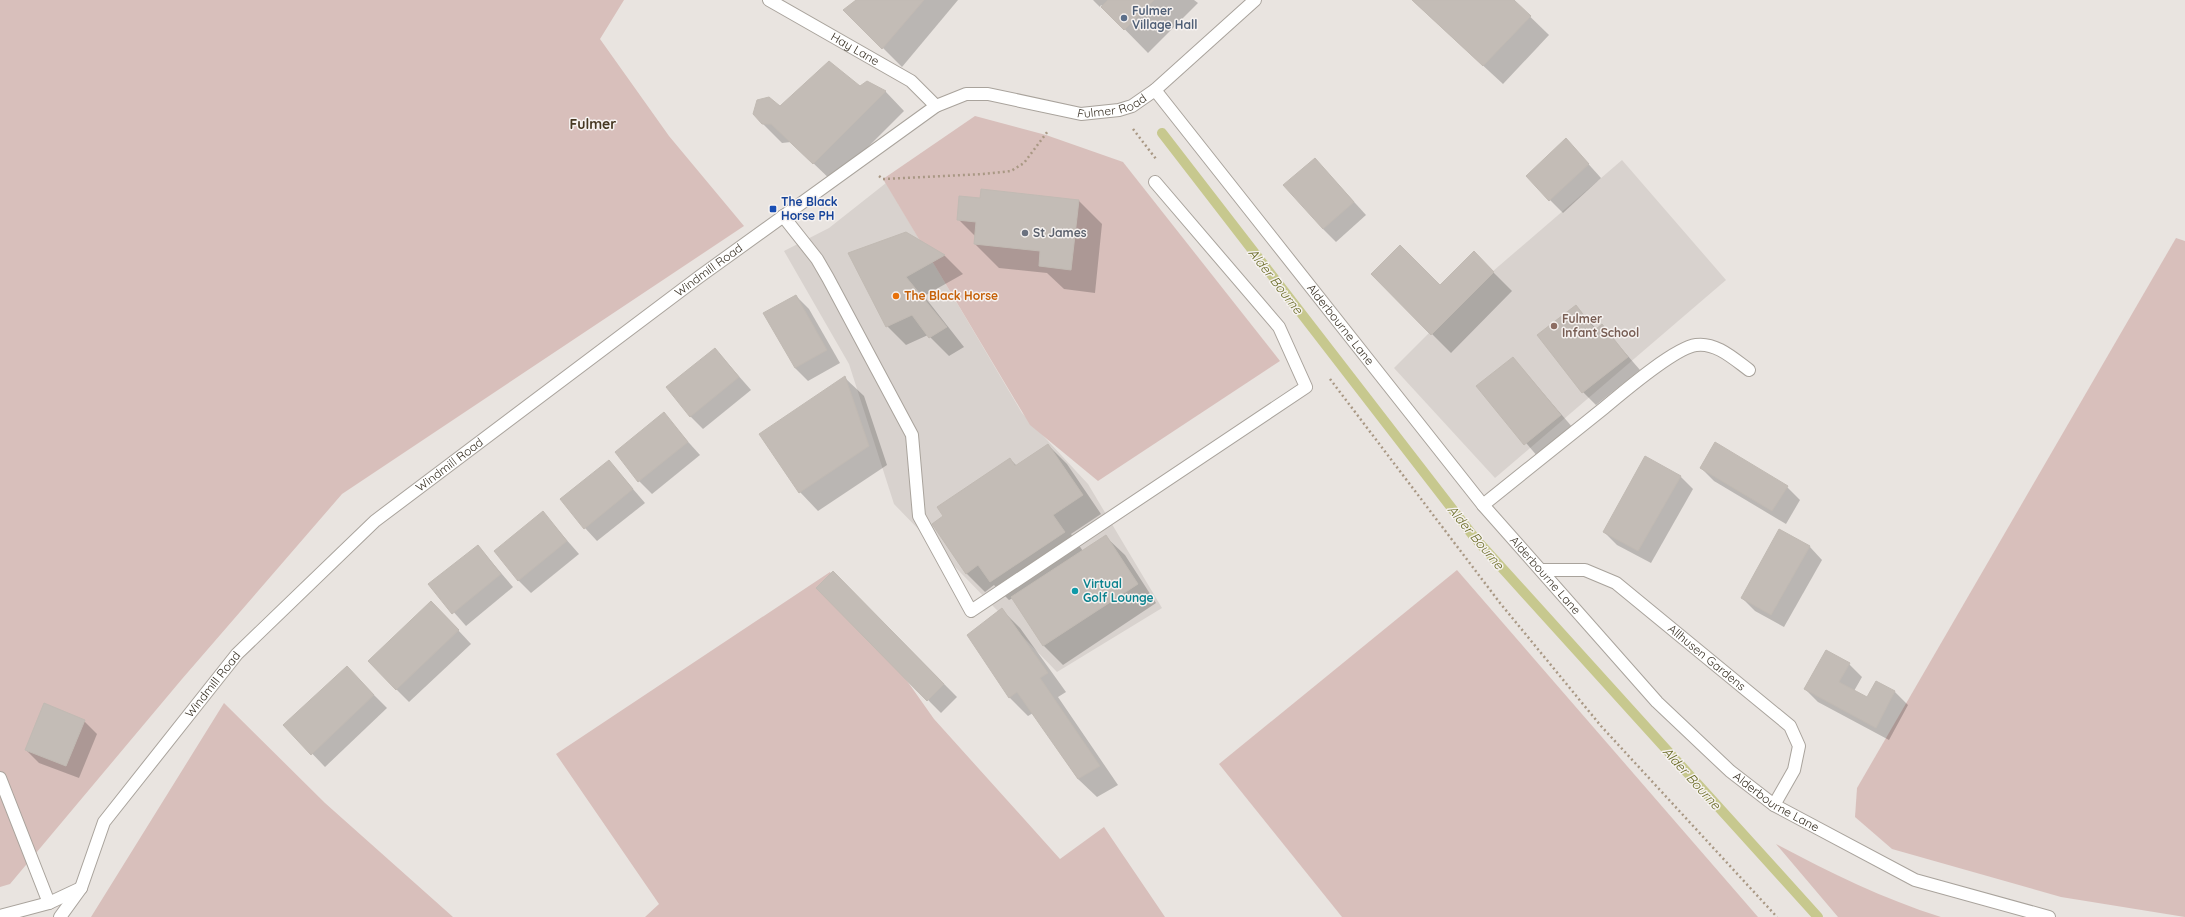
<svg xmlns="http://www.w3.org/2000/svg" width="2185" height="917" font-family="Quicksand,sans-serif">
<rect width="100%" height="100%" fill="#e9e4e0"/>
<g fill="#d8d2ce">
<path d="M1622,160L1726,280L1495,478L1394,368L1478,284Z"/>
<path d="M886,183L1022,413L1088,484L1162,608L1057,672L894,504L849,364L784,251L829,228Z"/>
</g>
<g fill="#d8bfbb">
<path d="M0,0H624L600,39L669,136L744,226L342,494L182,679L10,884L0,887Z"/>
<path d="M975,116L1046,135L1123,162L1280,361L1098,481L1030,425L883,179Z"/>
<path d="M2176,238L2185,241V917L2061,897L1892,849L1855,817L1857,788Z"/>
<path d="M1457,570L1758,917H1342L1219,764Z"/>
<path d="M830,572L934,719L1060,859L1104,827L1165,917H645L659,904L556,754Z"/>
<path d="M224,703L325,803L453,917H91Z"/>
<path d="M1776,844C1829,872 1883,899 1941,917H1838Z"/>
</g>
<g fill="#0003">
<path d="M857,0H958L902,67L845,10Z"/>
<path d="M1093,0H1194L1198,3L1148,53L1101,5L1100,7Z"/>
<path d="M1412,0H1513L1549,35L1503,84Z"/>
<path d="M867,83L886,92L904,111L833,182L791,142L782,143L763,124L780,107L860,87Z"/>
<path d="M1566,139L1601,178L1563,213L1550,200Z"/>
<path d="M1315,159L1366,215L1336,242L1323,229Z"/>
<path d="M981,200H1078L1102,224L1095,293L1064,289L1047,273L999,268L975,244L976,237L958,219Z"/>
<path d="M849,253L944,255L963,274L924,296L964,347L949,356L928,335L906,345L887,326Z"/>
<path d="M1474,253L1512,291L1451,353L1372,274L1440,286Z"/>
<path d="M796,296L809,309L840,363L808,381L795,368Z"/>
<path d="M1576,306L1597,330L1602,326L1640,370L1596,405L1583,392L1538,335Z"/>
<path d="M715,349L751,390L703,429L690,416Z"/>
<path d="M1513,358L1573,428L1538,457L1478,386Z"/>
<path d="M845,378L864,396L887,465L818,511L800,492Z"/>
<path d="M663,414L700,455L652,494L639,481Z"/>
<path d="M1048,445L1067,464L1101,514L1071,534L1083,551L1106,537L1125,555L1156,603L1063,665L1044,646L1013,598L1009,600L994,585L985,592L966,573L1010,459L1017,466Z"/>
<path d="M609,461L645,503L597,541L585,528Z"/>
<path d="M1701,468L1787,487L1800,500L1786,524L1714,481Z"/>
<path d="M1680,476L1693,489L1651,563L1617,545L1604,532Z"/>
<path d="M543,513L579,554L531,593L518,580Z"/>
<path d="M1780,531L1810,547L1822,560L1784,627L1755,611L1742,598Z"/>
<path d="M478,546L513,587L466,626L430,585Z"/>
<path d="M833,572L957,697L941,713L817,588Z"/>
<path d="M1001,609L1020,628L1066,692L1058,697L1118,785L1097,797L1078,779L1033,713L1028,716L1010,698L969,635Z"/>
<path d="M444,615L471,644L409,702L396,689Z"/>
<path d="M1849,664L1862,677L1854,691L1868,698L1876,682L1895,692L1908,705L1889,740L1818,702L1805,689Z"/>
<path d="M359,680L387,708L325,767L285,725Z"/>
<path d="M84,721L97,734L79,778L39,763L26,750Z"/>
</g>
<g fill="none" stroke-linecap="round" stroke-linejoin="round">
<path stroke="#c7c88e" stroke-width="10" d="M1162,133L1474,537L1818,917"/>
</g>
<g fill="#c3bcb6" stroke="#c1bab3">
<path d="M856,0H924L882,49L843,10Z"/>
<path d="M1108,0H1154L1124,30L1101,7Z"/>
<path d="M1412,0H1514L1531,16L1483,66Z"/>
<path d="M829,61L860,86L867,81L886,91L813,164L771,124H762L753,114L757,100L769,97L780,106Z"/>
<path d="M1566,138L1589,164L1549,201L1526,176Z"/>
<path d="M1315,158L1354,202L1323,229L1283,185Z"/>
<path d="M981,189L1079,200L1071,270L1039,266L1040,251L974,244L976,222L957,220L959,196L980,198Z"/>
<path d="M906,232L945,255L906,277L947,327L929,338L912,315L886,327L848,253Z"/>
<path d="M1400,245L1440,285L1474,251L1494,272L1431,335L1371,274Z"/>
<path d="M796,295L827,350L795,368L763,313Z"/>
<path d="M1576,305L1595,330L1602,324L1628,357L1582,393L1537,335Z"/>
<path d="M715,348L739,377L690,417L666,387Z"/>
<path d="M1513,357L1561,415L1524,445L1476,386Z"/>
<path d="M845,376L869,446L799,493L759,434Z"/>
<path d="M664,412L688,442L638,482L615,452Z"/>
<path d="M1715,442L1788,486L1772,511L1700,468Z"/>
<path d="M1048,444L1083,495L1053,515L1065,532L990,582L978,565L966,574L932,524L943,516L937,507L1010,458L1015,466Z"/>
<path d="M1645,456L1681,476L1638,551L1603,532Z"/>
<path d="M609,460L633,489L584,529L560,499Z"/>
<path d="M543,511L567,541L518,581L494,551Z"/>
<path d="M1779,529L1810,546L1771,615L1741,598Z"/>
<path d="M1106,535L1138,584L1043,646L1011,597Z"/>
<path d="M478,545L501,574L452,614L428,584Z"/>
<path d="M833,571L944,684L927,701L816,588Z"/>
<path d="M431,601L459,630L396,690L368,661Z"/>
<path d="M1002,608L1048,673L1040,678L1100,766L1078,779L1017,692L1009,698L967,635Z"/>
<path d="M1826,650L1850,663L1839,682L1867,697L1876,681L1895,691L1876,728L1804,689Z"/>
<path d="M347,666L374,695L311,755L283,725Z"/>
<path d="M44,703L85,720L66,766L25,750Z"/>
</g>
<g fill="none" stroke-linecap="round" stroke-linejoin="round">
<g stroke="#a9a39c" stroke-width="14">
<g id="service">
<path d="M783,216L817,259L828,278L912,435L919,516L971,611L1306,387L1279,327L1155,182"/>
<path d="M1483,505C1523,473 1563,441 1604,408C1622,393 1674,348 1696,345C1716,342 1734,359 1749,370"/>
<path id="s1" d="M1541,570H1585L1616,583L1790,726L1799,746L1794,770L1774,805"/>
<path d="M0,778L49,903"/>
</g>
</g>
<g stroke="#a9a39c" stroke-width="14">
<g id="minor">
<path id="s2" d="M769,0L911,81L936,106"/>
<path id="s3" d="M1155,90L1483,505L1657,702L1730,771L1774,805L1915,880L2049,917"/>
<path d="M0,916L49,903L81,888"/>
</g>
</g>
<g stroke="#a9a39c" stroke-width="14">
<g id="tertiary">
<path id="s4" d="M60,917L81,888L104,822L237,654L375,521L699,277L936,106L966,94H988L1081,114L1119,110L1132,106L1155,90L1255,0"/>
</g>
</g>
<g stroke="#a99884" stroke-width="2.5" stroke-dasharray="2 3" stroke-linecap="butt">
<path d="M1133,129L1156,159"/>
<path d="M879,176L883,179L983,174L1011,171L1024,163L1048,131"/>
<path d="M1330,379L1500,603L1601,726L1777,917"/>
</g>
<use href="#service" stroke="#fff" stroke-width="12"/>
<use href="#minor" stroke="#fff" stroke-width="12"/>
<use href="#tertiary" stroke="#fff" stroke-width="12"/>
</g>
<circle fill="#5c6f8a" stroke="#f6f2f0" stroke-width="1.5" cx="1124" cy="18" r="4"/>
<rect fill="#1a4fb4" stroke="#f6f2f0" stroke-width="1.5" x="769" y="205" width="8" height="8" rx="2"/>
<circle fill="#6b7280" stroke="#f6f2f0" stroke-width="1.5" cx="1025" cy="233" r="4"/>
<circle fill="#e8710a" stroke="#f6f2f0" stroke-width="1.5" cx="896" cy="296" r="4"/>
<circle fill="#8d6e63" stroke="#f6f2f0" stroke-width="1.5" cx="1554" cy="326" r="4"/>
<circle fill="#0f9aa8" stroke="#f6f2f0" stroke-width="1.5" cx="1075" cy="591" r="4"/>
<g text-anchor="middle" stroke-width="3" stroke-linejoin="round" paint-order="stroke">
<g font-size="12" font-weight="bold" fill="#4e5e75" stroke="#f6f2f0" text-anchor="start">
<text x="1132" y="15">Fulmer<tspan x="1132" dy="14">Village Hall</tspan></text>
</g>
<g font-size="12" fill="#372f23" stroke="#f6f2f0">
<text dy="4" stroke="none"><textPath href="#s2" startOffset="99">Hay Lane</textPath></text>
<text dy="4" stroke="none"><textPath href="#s4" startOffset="1391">Fulmer Road</textPath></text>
<text dy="4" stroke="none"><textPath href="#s4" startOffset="929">Windmill Road</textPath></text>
<text dy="4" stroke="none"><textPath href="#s3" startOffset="299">Alderbourne Lane</textPath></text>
<text dy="4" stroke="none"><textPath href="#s4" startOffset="605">Windmill Road</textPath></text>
<text dy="4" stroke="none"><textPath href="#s3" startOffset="623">Alderbourne Lane</textPath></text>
<text dy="4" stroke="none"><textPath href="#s1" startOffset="195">Allhusen Gardens</textPath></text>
<text dy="4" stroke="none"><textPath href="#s4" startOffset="281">Windmill Road</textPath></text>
<text dy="4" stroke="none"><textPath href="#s3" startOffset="948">Alderbourne Lane</textPath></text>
</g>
<g font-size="12" font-weight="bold" fill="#164399" stroke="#f6f2f0" text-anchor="start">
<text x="781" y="206">The Black<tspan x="781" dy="14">Horse PH</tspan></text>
</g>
<g font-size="12" font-weight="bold" fill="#5b616d" stroke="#f6f2f0" text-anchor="start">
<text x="1033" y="237">St James</text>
</g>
<g font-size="12" font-weight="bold" fill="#c56008" stroke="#f6f2f0" text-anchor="start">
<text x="904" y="300">The Black Horse</text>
</g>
<g font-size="12" font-weight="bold" fill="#785e54" stroke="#f6f2f0" text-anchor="start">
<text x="1562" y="323">Fulmer<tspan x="1562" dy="14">Infant School</tspan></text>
</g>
<g font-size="12" font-weight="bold" fill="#0d838f" stroke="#f6f2f0" text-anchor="start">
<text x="1083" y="588">Virtual<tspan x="1083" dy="14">Golf Lounge</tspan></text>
</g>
<g font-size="13" font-style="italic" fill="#696b25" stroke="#f6f2f0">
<text transform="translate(1276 281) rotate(52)" y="5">Alder Bourne</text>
<text transform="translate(1476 537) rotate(50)" y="5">Alder Bourne</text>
<text transform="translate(1692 778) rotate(48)" y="5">Alder Bourne</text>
</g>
<g font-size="14" font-weight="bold" fill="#463822" stroke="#f6f2f0">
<text x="593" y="129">Fulmer</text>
</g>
</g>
</svg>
